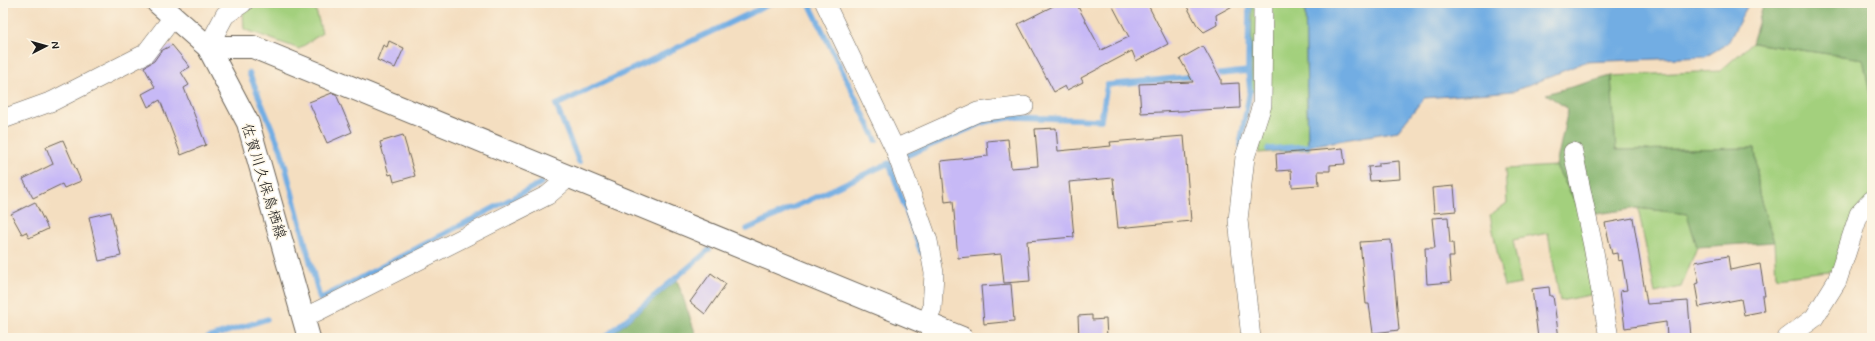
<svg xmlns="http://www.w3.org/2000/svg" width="1875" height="341" font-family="Mynerve,'Klee One',sans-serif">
<rect width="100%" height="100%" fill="#fcf5e5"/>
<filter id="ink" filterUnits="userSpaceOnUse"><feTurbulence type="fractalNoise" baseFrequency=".025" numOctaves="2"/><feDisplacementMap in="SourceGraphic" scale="8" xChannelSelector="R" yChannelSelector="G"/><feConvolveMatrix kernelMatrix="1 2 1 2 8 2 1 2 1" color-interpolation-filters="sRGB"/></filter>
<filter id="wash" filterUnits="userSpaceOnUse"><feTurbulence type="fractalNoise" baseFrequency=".012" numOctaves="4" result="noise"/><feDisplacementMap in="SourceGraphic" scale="16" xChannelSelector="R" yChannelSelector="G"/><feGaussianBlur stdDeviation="0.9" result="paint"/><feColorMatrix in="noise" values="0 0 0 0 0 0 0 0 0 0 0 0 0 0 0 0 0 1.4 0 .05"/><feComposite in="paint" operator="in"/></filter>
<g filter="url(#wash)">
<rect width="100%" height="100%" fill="#f4dec0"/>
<g fill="#a3d07d" stroke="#60764c">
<path d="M258,3H314L322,33L299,49L244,29L243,12Z"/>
<path d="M1252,3H1305L1308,146L1310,149L1258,153L1270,102L1251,90Z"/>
<path d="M1752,43L1864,59L1870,94H1872V199L1837,270L1776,277L1774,242L1759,194L1755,148L1615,150L1611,76L1720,71Z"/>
<path d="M1556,166L1583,216L1595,294L1560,301L1548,233L1513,240L1521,284L1504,287L1490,215L1507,203L1505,169Z"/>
<path d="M1638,208L1688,214L1697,247L1681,287L1655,293Z"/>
</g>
<g fill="#82b26c" stroke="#4f6744">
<path d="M1764,3H1872V94H1870L1863,59L1752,43Z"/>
<path d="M1611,76L1616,150L1755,148L1759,194L1774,242L1697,247L1687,214L1638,208L1583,216L1556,166L1568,109L1546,94Z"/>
<path d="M677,280L697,338H608Z"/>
</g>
<path fill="#72ade3" stroke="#476480" d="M1305,3H1749L1728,43L1705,57L1585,62L1514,91L1424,98L1398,131L1308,146Z"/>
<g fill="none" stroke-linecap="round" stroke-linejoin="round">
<g stroke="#72ade3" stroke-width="5.5">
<path d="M809,3L876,140"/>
<path d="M1248,71L1249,3"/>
<path d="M249,73L281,150L320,299L541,183"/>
<path d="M1212,75L1248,71L1250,90L1240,145"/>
<path d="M1268,149L1308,146"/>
<path d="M908,155L985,122L1014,117L1101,120L1107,85L1197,76"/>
<path d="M579,162L556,105L772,3"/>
<path d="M747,229L889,163L921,252"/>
<path d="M207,338L267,319"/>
<path d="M604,338L709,250"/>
</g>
</g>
<g id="blocks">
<g fill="#c7b9f6">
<path d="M1059,3H1076L1101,50L1129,37L1111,3H1147L1168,44L1136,61L1132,51L1081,78L1083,82L1067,90L1065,86L1054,92L1018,24Z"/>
<path d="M1185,3H1238L1216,15L1217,25L1204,32L1197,25Z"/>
<path d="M389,41L404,48L395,68L377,60L383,45L387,47Z"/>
<path d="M172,45L190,67L181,72L189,85L184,88L206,145L181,155L160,100L148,107L142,94L155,87L144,67L154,61L161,51Z"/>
<path d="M1203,46L1221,79V84L1239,83L1240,108L1141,113L1139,84L1193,82L1180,59Z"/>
<path d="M332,93L336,94L352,132L327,143L309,102Z"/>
<path d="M1056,128L1058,151L1111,146L1110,142L1184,136L1191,221L1118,228L1113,178L1069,182L1074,237L1027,241L1030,281L1004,283L1001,254L958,258L953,201L945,202L941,161L988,156L987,141L1008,139L1011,168L1038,166L1035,129Z"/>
<path d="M403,135L415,176L394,182L392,174L389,175L380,142Z"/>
<path d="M63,140L81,181L64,188L62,184L33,198L23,179L53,164L46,147Z"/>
<path d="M1343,148L1345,164L1330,165V171H1318L1319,185L1292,187L1291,170L1277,171L1276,154Z"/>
<path d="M1399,161L1400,179L1370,181L1368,167L1379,166V163Z"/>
<path d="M1454,186L1456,211L1434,213L1432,188Z"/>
<path d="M35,202L48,229L29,238L26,232L22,234L11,214Z"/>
<path d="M111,212L121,256L99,261L89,217Z"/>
<path d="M1448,217L1450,243H1453L1454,257H1449L1451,282L1427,284L1425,248H1435L1432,218Z"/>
<path d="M1633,218L1647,304L1688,301L1691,337L1667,338L1666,322L1625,328L1620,291L1627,290L1622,260L1618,261L1617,253L1612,254L1605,223Z"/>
<path d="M1391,240L1399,330L1373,333L1369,304H1366L1360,242Z"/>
<path d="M1728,256L1730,270L1760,264L1765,296H1762L1764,311L1744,315L1741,299L1699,307L1695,284L1699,283L1695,262Z"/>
<path d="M711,273L726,284L705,314L690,302Z"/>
<path d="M1011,284L1014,321L984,324L981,286Z"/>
<path d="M1549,287L1550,296H1553L1559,338H1538L1532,289Z"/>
<path d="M1092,315V320L1106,319L1107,338H1079L1078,316Z"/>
</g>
</g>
</g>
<g filter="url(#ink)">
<use href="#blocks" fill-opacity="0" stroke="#686055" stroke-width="1"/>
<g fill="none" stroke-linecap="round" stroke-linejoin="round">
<g stroke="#686055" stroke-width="20">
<g id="minor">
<path d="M825,3L895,149L928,241L934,273L932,309L926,323"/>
<path d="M208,47L225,15L243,3"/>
<path d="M3,119L53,101L145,54L174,16"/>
<path d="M895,149L978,112L1024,106"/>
<path d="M1573,152L1593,246L1609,338"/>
<path d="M303,316L316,312L548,195L569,177"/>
<path d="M1251,338L1238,220L1245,157L1262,105L1263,3"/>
<path d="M1787,338L1814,318L1837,281L1859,214L1872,200"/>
</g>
</g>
<g stroke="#686055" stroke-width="24">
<path id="tertiary" d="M208,47H253L962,338"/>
</g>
<g stroke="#686055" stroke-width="24">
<path id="primary" d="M158,3L208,47L248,123L309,338"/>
</g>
<use href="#minor" stroke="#fff" stroke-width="19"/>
<use href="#tertiary" stroke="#fff" stroke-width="22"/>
<use href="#primary" stroke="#fff" stroke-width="22"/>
</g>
</g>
<g text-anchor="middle" stroke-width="3" stroke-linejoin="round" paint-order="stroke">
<g font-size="15" fill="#1c1c1c" stroke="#fcf5e5">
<text transform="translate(264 181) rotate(73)" y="5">佐賀川久保鳥栖線</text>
</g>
</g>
<rect width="1875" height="341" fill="none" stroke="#fcf5e5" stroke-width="16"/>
<g transform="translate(46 46) rotate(84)" stroke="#fcf5e5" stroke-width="3" paint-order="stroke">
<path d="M0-3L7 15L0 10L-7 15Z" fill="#1c1c1c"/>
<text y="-6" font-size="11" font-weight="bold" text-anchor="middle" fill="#1c1c1c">N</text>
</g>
</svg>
